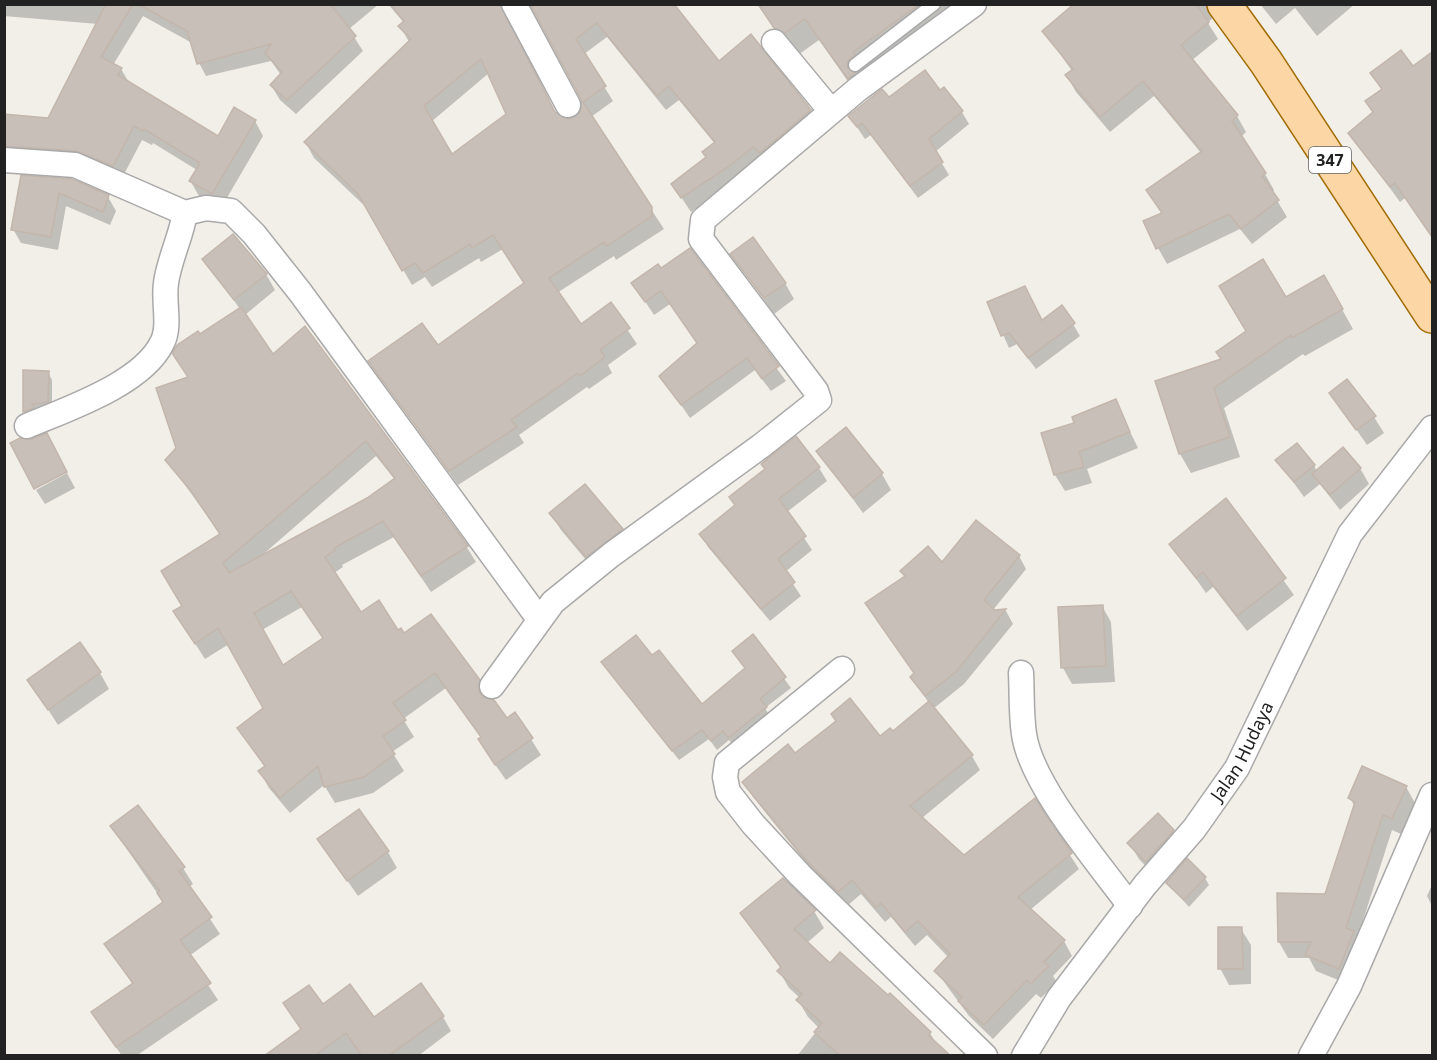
<svg xmlns="http://www.w3.org/2000/svg" width="1437" height="1060" font-family="'Noto Sans',sans-serif">
<rect width="100%" height="100%" fill="#f2efe9"/>
<g fill="#0003" fill-rule="evenodd">
<path d="M4,4H379L349,29L363,51L296,114L280,100L271,85L281,75L271,61L206,76L198,61L192,43L143,16L113,65L121,69L130,84L218,138L255,121L263,136L221,208L199,196L191,182L197,170L153,143L152,145L142,140L121,180L4,164V116L48,119L98,24L4,16Z"/>
<path d="M388,4H522L515,6L508,19L509,27L556,114L560,119H575L582,113V98L532,7L524,4H674L718,63L810,111L819,125L691,212L673,185L707,158L715,144L679,100L666,110L607,37L584,54L613,101L591,117L664,229L616,260L614,256L557,293L581,326L610,304L637,344L608,365L612,373L589,389L587,387L519,435L524,443L458,485L370,362L437,347L526,284L503,249L481,262L479,258L432,287L425,277L412,285L368,209L314,158L306,143L409,42L400,26L404,23ZM489,73L508,114L451,156L431,122Z"/>
<path d="M757,4H963L861,100L819,40L798,55L789,50Z"/>
<path d="M1076,4H1225L1208,23L1218,39L1191,61L1237,116L1246,132L1241,137L1265,174L1274,190L1272,192L1287,217L1252,244L1240,229L1167,264L1158,248L1162,214L1148,190L1201,153L1154,96L1110,132L1076,92L1067,76L1072,71L1044,31Z"/>
<path d="M1260,4H1355L1317,36L1295,8L1276,24Z"/>
<path d="M1432,54V232L1430,234L1405,198L1400,202L1350,133L1374,113L1382,90L1372,73L1413,68Z"/>
<path d="M940,92L962,112L969,124L935,152L949,175L918,198L871,135L865,139L850,117L888,100Z"/>
<path d="M22,177L108,197L116,211L110,225L66,206L58,250L21,243L13,229Z"/>
<path d="M689,250L786,381L771,391L755,370L690,418L661,376L698,344L670,304L654,315L633,283L660,270Z"/>
<path d="M732,254L785,283L794,299L774,314Z"/>
<path d="M204,259L266,274L275,290L245,315L273,357L305,329L466,546L476,562L431,592L394,537L342,565L343,567L334,573L361,614L404,635L478,681L488,700L507,720L515,714L541,755L506,780L489,756L482,738L446,688L403,719L414,737L392,752L404,771L373,793L335,803L324,785L290,813L269,788L260,772L265,767L239,729L265,708L229,644L205,659L185,628L184,606L221,535L167,460L178,448L189,378L200,337L240,309ZM376,456L395,480L368,499L259,558ZM302,607L324,639L283,667L262,630Z"/>
<path d="M1324,277L1353,329L1305,356L1303,354L1224,408L1240,457L1191,473L1180,454L1223,360L1248,332L1286,299Z"/>
<path d="M989,303L1042,321L1073,324L1080,336L1036,369L1017,344L1009,348Z"/>
<path d="M25,372H48L52,380V409L28,419L24,412Z"/>
<path d="M1331,393L1374,417L1384,433L1367,445Z"/>
<path d="M1115,401L1138,448L1087,469L1092,483L1065,491L1055,475L1042,434L1076,424Z"/>
<path d="M846,429L882,474L891,490L863,513L818,451Z"/>
<path d="M1277,460L1314,465L1317,472L1360,468L1369,484L1340,510L1320,484L1304,497Z"/>
<path d="M819,468L827,481L787,512L812,550L785,572L801,596L770,621L708,547L701,534Z"/>
<path d="M67,473L75,488L45,504L36,490Z"/>
<path d="M1226,501L1294,595L1247,631L1213,587L1206,593L1171,544Z"/>
<path d="M551,514L621,530L631,546L596,572L561,530Z"/>
<path d="M1019,556L1026,569L993,610L1006,611L1013,624L964,684L933,709L972,756L980,770L922,818L964,856L1035,801L1079,869L1030,910L1064,941L1072,956L1053,976L1057,982L1041,998L1036,994L993,1039L969,1016L936,971L949,958L927,935L915,946L891,917L885,922L861,894L847,906L816,875L753,797L744,782L795,756L892,733L929,703L911,677L915,674L906,577L902,571Z"/>
<path d="M1102,606L1111,622L1115,682L1072,684L1063,668Z"/>
<path d="M753,636L791,688L765,708L771,718L735,747L729,740L717,750L709,739L679,760L603,663L652,657L702,706L746,669L734,652Z"/>
<path d="M100,673L109,689L58,725L29,680Z"/>
<path d="M1406,787L1415,803L1401,834L1392,830L1357,939L1348,984L1316,971L1309,958H1288L1279,942L1326,895L1355,807L1350,798Z"/>
<path d="M111,826L183,868L193,884L189,887L220,934L189,956L218,1000L136,1056H122L93,1013L133,985L106,944L164,903Z"/>
<path d="M1173,831L1183,847L1156,877L1139,859L1129,843Z"/>
<path d="M319,840L388,852L397,868L358,896Z"/>
<path d="M1205,878L1209,885L1189,907L1168,883Z"/>
<path d="M1432,885V906L1427,896Z"/>
<path d="M814,911L824,928L807,943L830,965L930,1033L937,1045L949,1056H797L819,1028L808,1017L798,1000L800,998L789,988L779,971L781,969L742,913Z"/>
<path d="M1241,929L1251,945V984L1229,985L1220,968Z"/>
<path d="M285,1004L323,1006L374,1019L443,1017L451,1031L418,1056H280L302,1030Z"/>
</g>
<g fill="#c7bfb8" stroke="#c4b6ab" stroke-width="1.5" fill-rule="evenodd">
<path d="M106,4H133L101,57L122,68L118,75L218,136L234,107L256,120L212,194L189,181L200,163L144,129L143,131L134,126L113,166L76,151L4,146V114L48,118Z"/>
<path d="M138,4H330L356,36L287,100L270,85L282,72L265,53L271,44L197,64L187,31Z"/>
<path d="M390,4H500L555,112L568,119L580,113L581,99L530,4H674L719,61L751,34L811,110L760,153L753,147L731,165L681,198L671,184L706,157L702,152L715,142L669,86L657,96L597,23L576,39L606,86L583,102L652,207V216L607,246L604,242L549,278L581,324L611,302L630,328L600,350L605,357L580,376L578,373L511,420L517,427L449,471L368,361L422,323L438,345L524,283L493,235L472,248L470,244L423,273L415,263L402,271L358,194L304,142L411,39L398,26L404,21ZM481,59L506,114L452,154L424,106Z"/>
<path d="M758,4H920L853,52L855,55L848,61L847,67L855,73L848,79L805,19L785,33L774,28Z"/>
<path d="M1074,4H1196L1209,22L1181,45L1238,115L1232,121L1266,173L1262,176L1279,200L1241,229L1229,214L1156,249L1143,221L1162,213L1146,190L1202,151L1143,81L1100,117L1065,75L1073,69L1042,31Z"/>
<path d="M1401,50L1413,66L1432,52V237L1395,183L1390,187L1348,133L1373,112L1365,101L1382,89L1370,73Z"/>
<path d="M925,70L940,90L944,87L963,111L929,139L943,162L910,186L862,123L857,127L848,116L882,89L889,97Z"/>
<path d="M21,175L72,179L109,195L103,212L59,193L51,237L11,230Z"/>
<path d="M233,234L267,274L234,300L202,259Z"/>
<path d="M753,237L786,283L764,298L730,254Z"/>
<path d="M690,248L779,366L762,379L747,358L681,405L659,376L697,343L661,291L645,302L631,283L658,264L661,268Z"/>
<path d="M1263,259L1286,297L1324,275L1343,309L1292,338L1291,335L1214,388L1230,437L1179,454L1155,381L1221,359L1216,352L1246,331L1219,286Z"/>
<path d="M1025,286L1042,320L1062,305L1075,323L1028,358L1009,333L1001,336L987,302Z"/>
<path d="M241,307L273,354L305,326L468,546L421,576L383,521L334,548L335,550L325,557L361,612L379,600L398,630L401,628L404,633L431,614L480,680L479,691L483,697L494,700L507,718L515,712L533,738L495,765L478,739L481,737L435,673L393,703L406,720L383,736L395,754L364,777L324,787L318,766L280,798L258,771L265,766L237,728L263,708L218,628L195,644L173,611L182,606L161,571L220,534L191,491L165,460L176,448L156,388L188,377L172,353L177,345L198,331L200,334ZM366,441L395,478L367,498L229,573L223,563ZM291,591L323,638L283,665L254,613Z"/>
<path d="M23,370L49,371L48,402L32,404L34,408L23,412Z"/>
<path d="M1347,379L1376,416L1356,430L1329,393Z"/>
<path d="M1116,399L1130,432L1079,452L1084,467L1054,475L1041,433L1074,423L1072,417Z"/>
<path d="M846,427L883,473L853,498L816,451Z"/>
<path d="M47,433L67,472L34,489L10,443L20,438L32,439Z"/>
<path d="M796,436L820,467L779,499L806,536L778,559L795,582L761,609L699,534L735,505L729,497L765,469L761,464Z"/>
<path d="M1297,443L1315,465L1294,482L1275,460Z"/>
<path d="M1343,447L1361,468L1330,495L1312,474Z"/>
<path d="M585,484L623,529L586,557L549,513Z"/>
<path d="M1226,498L1286,578L1237,616L1203,572L1196,578L1169,544Z"/>
<path d="M976,520L1020,555L984,600L995,610L1006,609L957,671L925,696L910,677L914,673L865,603L905,576L900,571L928,546L942,562Z"/>
<path d="M1103,605L1106,666L1061,668L1058,607Z"/>
<path d="M753,634L786,677L760,699L767,707L728,738L723,731L711,741L702,730L672,751L601,662L636,635L652,655L659,650L702,704L745,668L732,651Z"/>
<path d="M80,642L101,672L48,710L27,680Z"/>
<path d="M850,698L880,736L890,728L893,731L929,701L973,755L910,806L964,855L1035,798L1072,853L1018,897L1065,940L1044,962L1049,966L1031,984L1027,980L984,1025L958,1001L962,997L934,971L950,954L918,921L905,932L881,903L876,908L852,880L838,892L806,860L742,782L788,744L795,753L836,721L831,714Z"/>
<path d="M1362,766L1407,786L1392,819L1383,815L1346,928L1354,931L1339,969L1305,955L1311,942H1278L1277,893L1325,894L1355,802L1348,798Z"/>
<path d="M138,805L185,867L179,871L212,917L180,940L211,983L116,1047L91,1012L133,983L104,944L163,902L157,893L160,891L110,826Z"/>
<path d="M359,809L389,851L347,881L317,839Z"/>
<path d="M1158,813L1174,830L1146,862L1127,843Z"/>
<path d="M1187,858L1206,877L1184,900L1166,883Z"/>
<path d="M783,878L816,910L794,929L830,963L840,952L888,995L890,993L931,1032L928,1035L951,1056H840L814,1032L822,1023L796,1000L802,994L777,971L781,967L740,913Z"/>
<path d="M1218,927H1242L1243,969H1218Z"/>
<path d="M421,983L444,1016L388,1056H362L346,1033L314,1056H264L301,1029L283,1003L309,985L323,1004L350,984L374,1017Z"/>
</g>
<g fill="none" stroke-linecap="round" stroke-linejoin="round">
<g stroke="#a9a9a9" stroke-width="15">
<path id="lane" d="M855,65L934,4"/>
</g>
<g stroke="#a9a9a9" stroke-width="27">
<g id="street">
<path d="M514,4L568,105"/>
<path d="M774,42L831,111"/>
<path d="M4,160L75,165L185,213L206,208L231,211L254,234L300,292L539,619"/>
<path d="M27,426C67,409 142,384 162,343C171,326 163,302 166,283C169,260 181,237 185,213"/>
<path d="M842,669L727,763L725,777L728,792L753,824L800,875L985,1056"/>
<path d="M1021,673C1022,693 1021,714 1024,734C1031,785 1098,862 1130,906"/>
<path d="M492,686L553,602L611,555L761,446L819,400L816,391L701,239L703,220L858,89L974,4"/>
<path id="s1" d="M1024,1056L1059,998L1145,885L1194,829L1237,768L1350,534L1432,428"/>
<path d="M1311,1056L1349,986L1432,795"/>
</g>
</g>
<g stroke="#a06b00" stroke-width="36">
<path id="primary" d="M1224,4L1266,62L1432,316"/>
</g>
<use href="#lane" stroke="#fff" stroke-width="12"/>
<use href="#street" stroke="#fff" stroke-width="24"/>
<use href="#primary" stroke="#fcd6a4" stroke-width="33"/>
</g>
<g text-anchor="middle" stroke-width="4.5" stroke-linejoin="round" paint-order="stroke">
<rect fill="#fff" stroke="#646464" stroke-width="1.5" x="1309" y="147" width="42" height="26" rx="4.5"/>
<g font-size="16" font-weight="bold" fill="#222">
<text x="1330" y="166">347</text>
</g>
<g font-size="18" fill="#222" stroke="#fff">
<text dy="6" stroke="none"><textPath href="#s1" startOffset="376">Jalan Hudaya</textPath></text>
</g>
</g>
<rect width="1437" height="1060" fill="none" stroke="#222222" stroke-width="12"/>
</svg>
